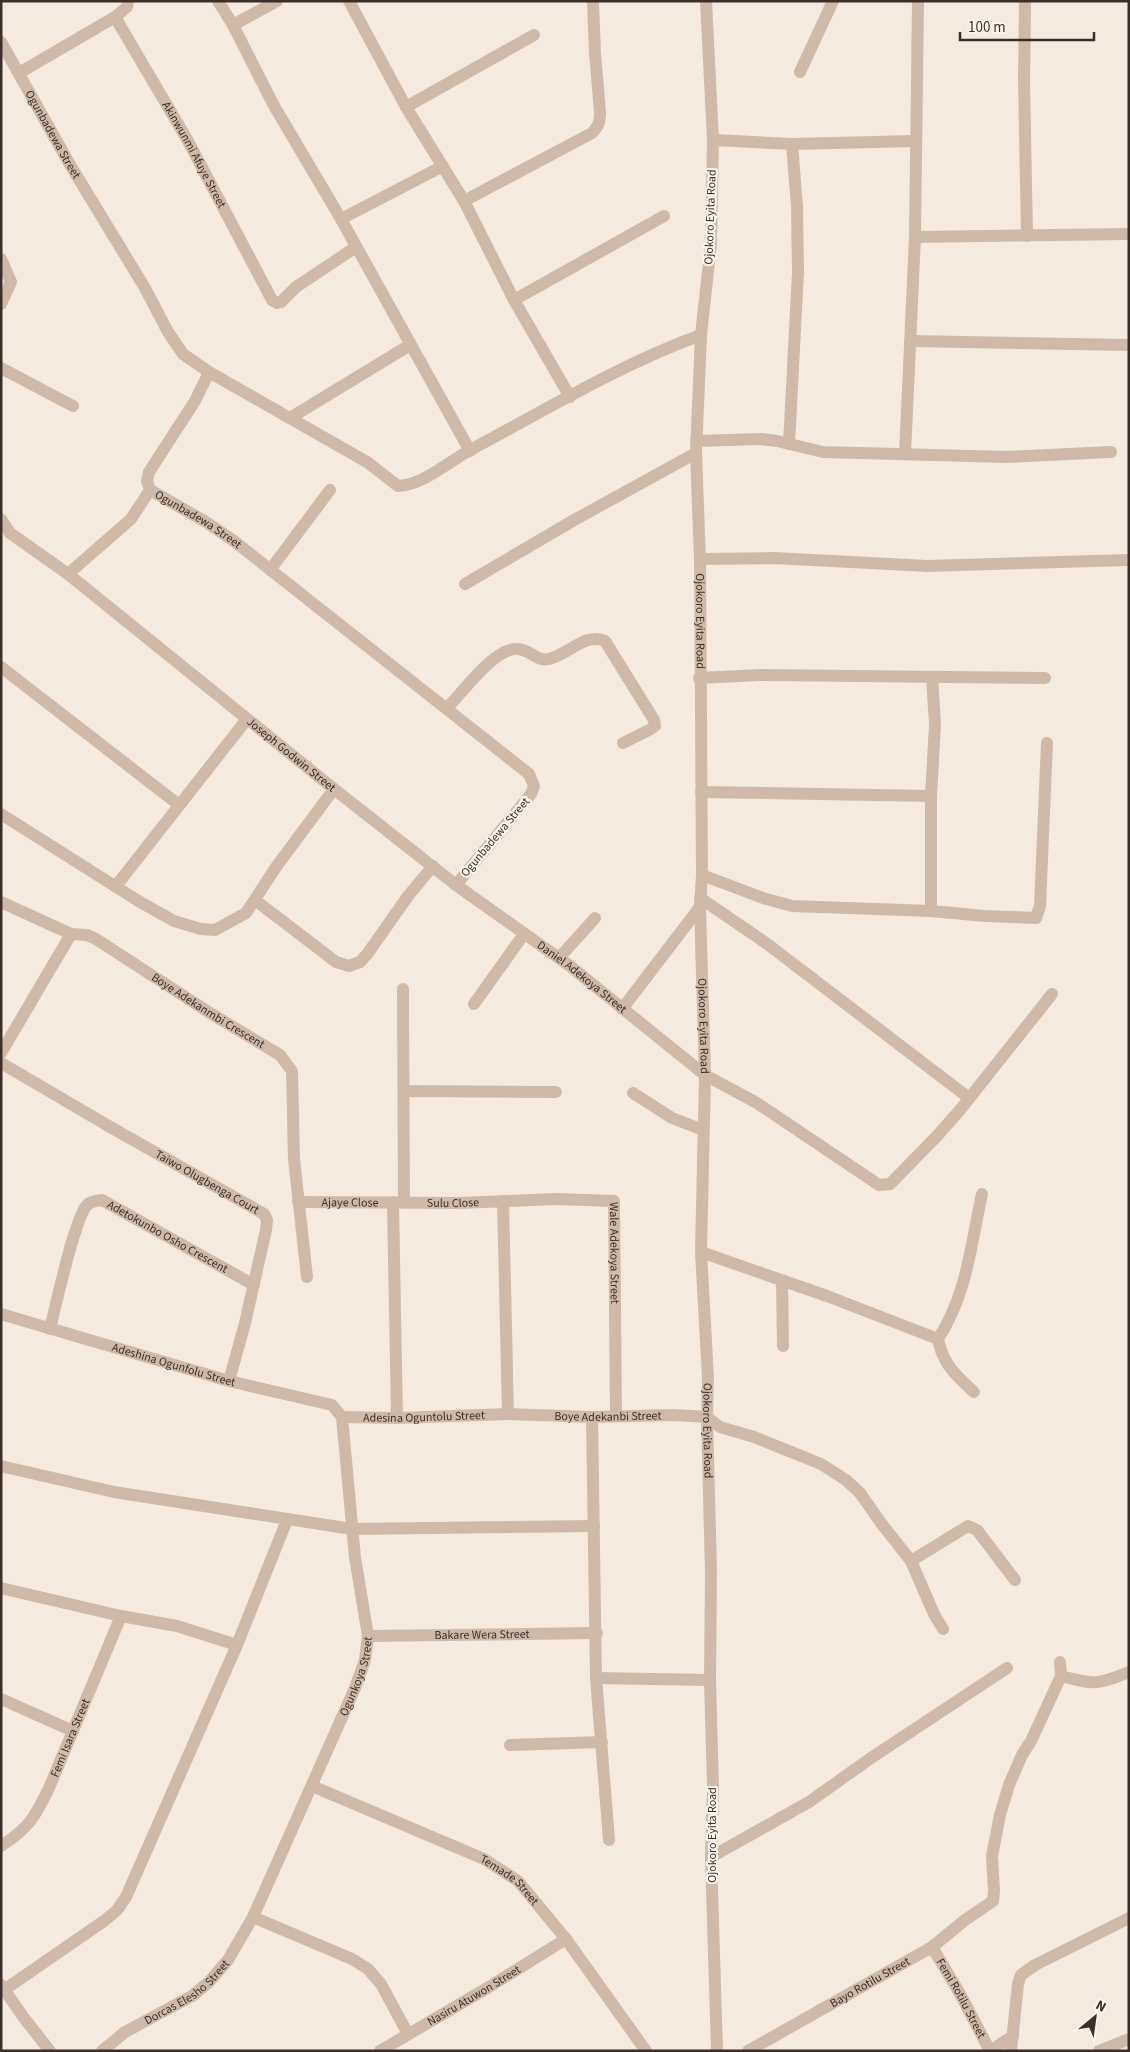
<svg xmlns="http://www.w3.org/2000/svg" width="1130" height="2052" font-family="'Source Sans 3',sans-serif">
<rect width="100%" height="100%" fill="#f5eadf"/>
<g fill="none" stroke-linecap="round" stroke-linejoin="round">
<g stroke="#cfbaaa" stroke-width="12">
<path d="M218,1L233,25L273,104L341,219L470,451"/>
<path d="M349,1L406,107L464,201L514,300L570,397"/>
<path id="s1" d="M706,1L713,140L711,244L701,335L696,453L700,559L702,875L700,907L705,1075L701,1252L708,1377L707,1417L711,1572L710,1680L713,1787L711,1857L717,2051"/>
<path d="M1025,1L1024,80L1027,236"/>
<path d="M115,17L127,7L128,1"/>
<path d="M233,25L277,1"/>
<path id="s2" d="M1,42L69,163L145,288L168,332L183,354L209,372L367,462L398,486C425,484 448,462 472,449C547,409 621,364 701,335"/>
<path d="M800,72L833,1"/>
<path id="s3" d="M19,73L115,17L188,141L272,300L277,303L281,302L296,287L356,247"/>
<path d="M406,107L534,35"/>
<path d="M713,140L792,144L915,141"/>
<path d="M464,201L592,133C599,126 600,121 600,112L595,53L593,1"/>
<path d="M341,219L443,166"/>
<path d="M915,237L1129,234"/>
<path d="M1,259L11,282L1,304"/>
<path d="M514,300L664,216"/>
<path d="M910,341L1129,345"/>
<path d="M1,368L73,406"/>
<path id="s4" d="M209,372L195,401L149,472L147,481L150,490L206,522L234,541L529,774L534,786L531,794L456,885"/>
<path d="M290,418L410,345"/>
<path d="M696,441L761,439L777,441L823,452L1006,457L1111,452"/>
<path d="M789,444L798,272L797,207L792,144"/>
<path d="M905,454L915,237L918,1"/>
<path id="s5" d="M1,519L10,533L68,574L334,789L456,885L570,966L705,1075L757,1103L879,1185L890,1184L937,1136L960,1110L1052,994"/>
<path d="M700,559L774,558L927,566L1129,560"/>
<path d="M270,570L330,490"/>
<path d="M68,574L131,519L150,490"/>
<path d="M465,584L576,519L696,453"/>
<path d="M1,667L179,805"/>
<path d="M699,678L761,675L1045,678"/>
<path d="M447,708C463,692 494,648 517,649C531,649 537,664 552,658C571,652 585,633 605,641L654,720L655,726L651,729L623,743"/>
<path d="M701,792L931,796"/>
<path d="M1,814L140,902L174,921L201,929L215,930L246,913L276,867L334,789"/>
<path d="M702,875L763,898L792,906L931,911L985,916L1036,918L1040,906L1047,743"/>
<path d="M116,886L247,719"/>
<path d="M700,898L766,943L969,1098"/>
<path d="M255,900L336,962L349,966L360,962L368,953L408,896L433,866"/>
<path id="s6" d="M1,902L71,934L87,935L96,939L210,1013L280,1055L292,1071L294,1159L307,1277"/>
<path d="M931,911V796L935,724L932,677"/>
<path d="M559,958L595,918"/>
<path d="M403,989L404,1202"/>
<path d="M474,1004L524,934"/>
<path d="M622,1009L700,907"/>
<path d="M1,1053L71,934"/>
<path id="s7" d="M1,1063L112,1128L264,1214L267,1220L266,1230L245,1323L229,1381"/>
<path d="M404,1091L556,1092"/>
<path d="M633,1093L672,1118L703,1130"/>
<path d="M503,1201L508,1414"/>
<path id="s8" d="M298,1202L458,1203L557,1199L614,1201L616,1415"/>
<path d="M393,1202L397,1418"/>
<path d="M701,1252L827,1296L938,1339"/>
<path d="M782,1281L783,1346"/>
<path id="s9" d="M1,1314L229,1381L332,1405L342,1417"/>
<path id="s10" d="M50,1329C56,1305 74,1220 87,1205C91,1201 97,1201 102,1200L254,1285"/>
<path d="M974,1392C956,1375 943,1365 938,1339C967,1295 971,1244 982,1194"/>
<path id="s11" d="M342,1417L397,1418L508,1414L592,1417L674,1415L707,1417"/>
<path d="M592,1417L596,1678L609,1840"/>
<path d="M707,1417L720,1427L754,1437L821,1464L846,1480L860,1493L881,1523L911,1561L934,1614L943,1629"/>
<path d="M1,1466L114,1492L352,1529L594,1526"/>
<path d="M911,1561L968,1526L977,1530L1015,1580"/>
<path d="M1,1588L121,1616L177,1626L237,1645"/>
<path id="s12" d="M368,1636L597,1633"/>
<path d="M1061,1676C1096,1685 1096,1685 1129,1672"/>
<path d="M596,1678L710,1680"/>
<path d="M1,1699L73,1731"/>
<path d="M510,1745L602,1742"/>
<path id="s13" d="M312,1786L484,1859L518,1881L566,1939L646,2051"/>
<path id="s14" d="M1,1846C29,1828 35,1817 49,1788L121,1616"/>
<path d="M711,1857L809,1802L871,1758L1007,1668"/>
<path d="M253,1917L352,1959L368,1969L381,1984L408,2034"/>
<path id="s15" d="M932,1947L959,1992L990,2051"/>
<path d="M1,1985L24,2018L50,2051"/>
<path d="M4,1990L104,1921L117,1910L126,1897L237,1645L287,1520"/>
<path id="s16" d="M102,2051L125,2032L192,1996L209,1982L228,1960L253,1917L355,1688L365,1660L368,1636L355,1557L342,1417"/>
<path id="s17" d="M380,2051L489,1987L566,1939"/>
<path id="s18" d="M748,2051L932,1947L965,1920L993,1901L994,1891L992,1856L1000,1815L1009,1785L1022,1755L1031,1741L1061,1676L1060,1662"/>
<path d="M990,2051L1013,2036"/>
<path d="M1011,2051L1018,1984L1021,1975L1035,1965L1129,1918"/>
<path d="M1099,2051L1129,2039"/>
</g>
</g>
<g text-anchor="middle" stroke-width="4.5" stroke-linejoin="round" paint-order="stroke">
<g font-size="12" fill="#3c2f2a" stroke="#fcf4ed">
<text dy="4" stroke="none"><textPath href="#s2" startOffset="106">Ogunbadewa Street</textPath></text>
<text dy="4" stroke="none"><textPath href="#s3" startOffset="270">Akinwunmi Afuye Street</textPath></text>
<text transform="translate(710 217) rotate(-88)" y="4">Ojokoro Eyita Road</text>
<text dy="4" stroke="none"><textPath href="#s4" startOffset="192">Ogunbadewa Street</textPath></text>
<text dy="4" stroke="none"><textPath href="#s1" startOffset="621">Ojokoro Eyita Road</textPath></text>
<text dy="4" stroke="none"><textPath href="#s5" startOffset="375">Joseph Godwin Street</textPath></text>
<text transform="translate(495 837) rotate(-50)" y="4">Ogunbadewa Street</text>
<text dy="4" stroke="none"><textPath href="#s5" startOffset="741">Daniel Adekoya Street</textPath></text>
<text dy="4" stroke="none"><textPath href="#s6" startOffset="236">Boye Adekanmbi Crescent</textPath></text>
<text dy="4" stroke="none"><textPath href="#s1" startOffset="1026">Ojokoro Eyita Road</textPath></text>
<text dy="4" stroke="none"><textPath href="#s7" startOffset="238">Taiwo Olugbenga Court</textPath></text>
<text dy="4" stroke="none"><textPath href="#s8" startOffset="155">Sulu Close</textPath></text>
<text dy="4" stroke="none"><textPath href="#s8" startOffset="52">Ajaye Close</textPath></text>
<text dy="4" stroke="none"><textPath href="#s10" startOffset="221">Adetokunbo Osho Crescent</textPath></text>
<text dy="4" stroke="none"><textPath href="#s8" startOffset="368">Wale Adekoya Street</textPath></text>
<text dy="4" stroke="none"><textPath href="#s9" startOffset="180">Adeshina Ogunfolu Street</textPath></text>
<text dy="4" stroke="none"><textPath href="#s11" startOffset="266">Boye Adekanbi Street</textPath></text>
<text dy="4" stroke="none"><textPath href="#s11" startOffset="82">Adesina Oguntolu Street</textPath></text>
<text dy="4" stroke="none"><textPath href="#s1" startOffset="1431">Ojokoro Eyita Road</textPath></text>
<text dy="4" stroke="none"><textPath href="#s12" startOffset="114">Bakare Wera Street</textPath></text>
<text dy="4" stroke="none"><textPath href="#s16" startOffset="469">Ogunkoya Street</textPath></text>
<text dy="4" stroke="none"><textPath href="#s14" startOffset="131">Femi Isara Street</textPath></text>
<text transform="translate(712 1835) rotate(-90)" y="4">Ojokoro Eyita Road</text>
<text dy="4" stroke="none"><textPath href="#s13" startOffset="220">Temade Street</textPath></text>
<text dy="4" stroke="none"><textPath href="#s18" startOffset="140">Bayo Rotilu Street</textPath></text>
<text dy="4" stroke="none"><textPath href="#s16" startOffset="104">Dorcas Elesho Street</textPath></text>
<text dy="4" stroke="none"><textPath href="#s17" startOffset="109">Nasiru Atuwon Street</textPath></text>
<text dy="4" stroke="none"><textPath href="#s15" startOffset="59">Femi Rotilu Street</textPath></text>
</g>
</g>
<rect width="1130" height="2052" fill="none" stroke="#3c2f2a" stroke-width="5"/>
<g transform="translate(1095 2017) rotate(29)" stroke="#fcf4ed" stroke-width="4" paint-order="stroke">
<path d="M0-4L9 19L0 12L-9 19Z" fill="#3c2f2a"/>
<text y="-8" font-size="14" font-weight="bold" text-anchor="middle" fill="#3c2f2a">N</text>
</g>
<path d="M960 32v8h134v-8" fill="none" stroke="#3c2f2a" stroke-width="2.5"/>
<text x="968" y="32" font-size="15" fill="#3c2f2a" stroke="#fcf4ed" stroke-width="4" paint-order="stroke">100 m</text>
</svg>
